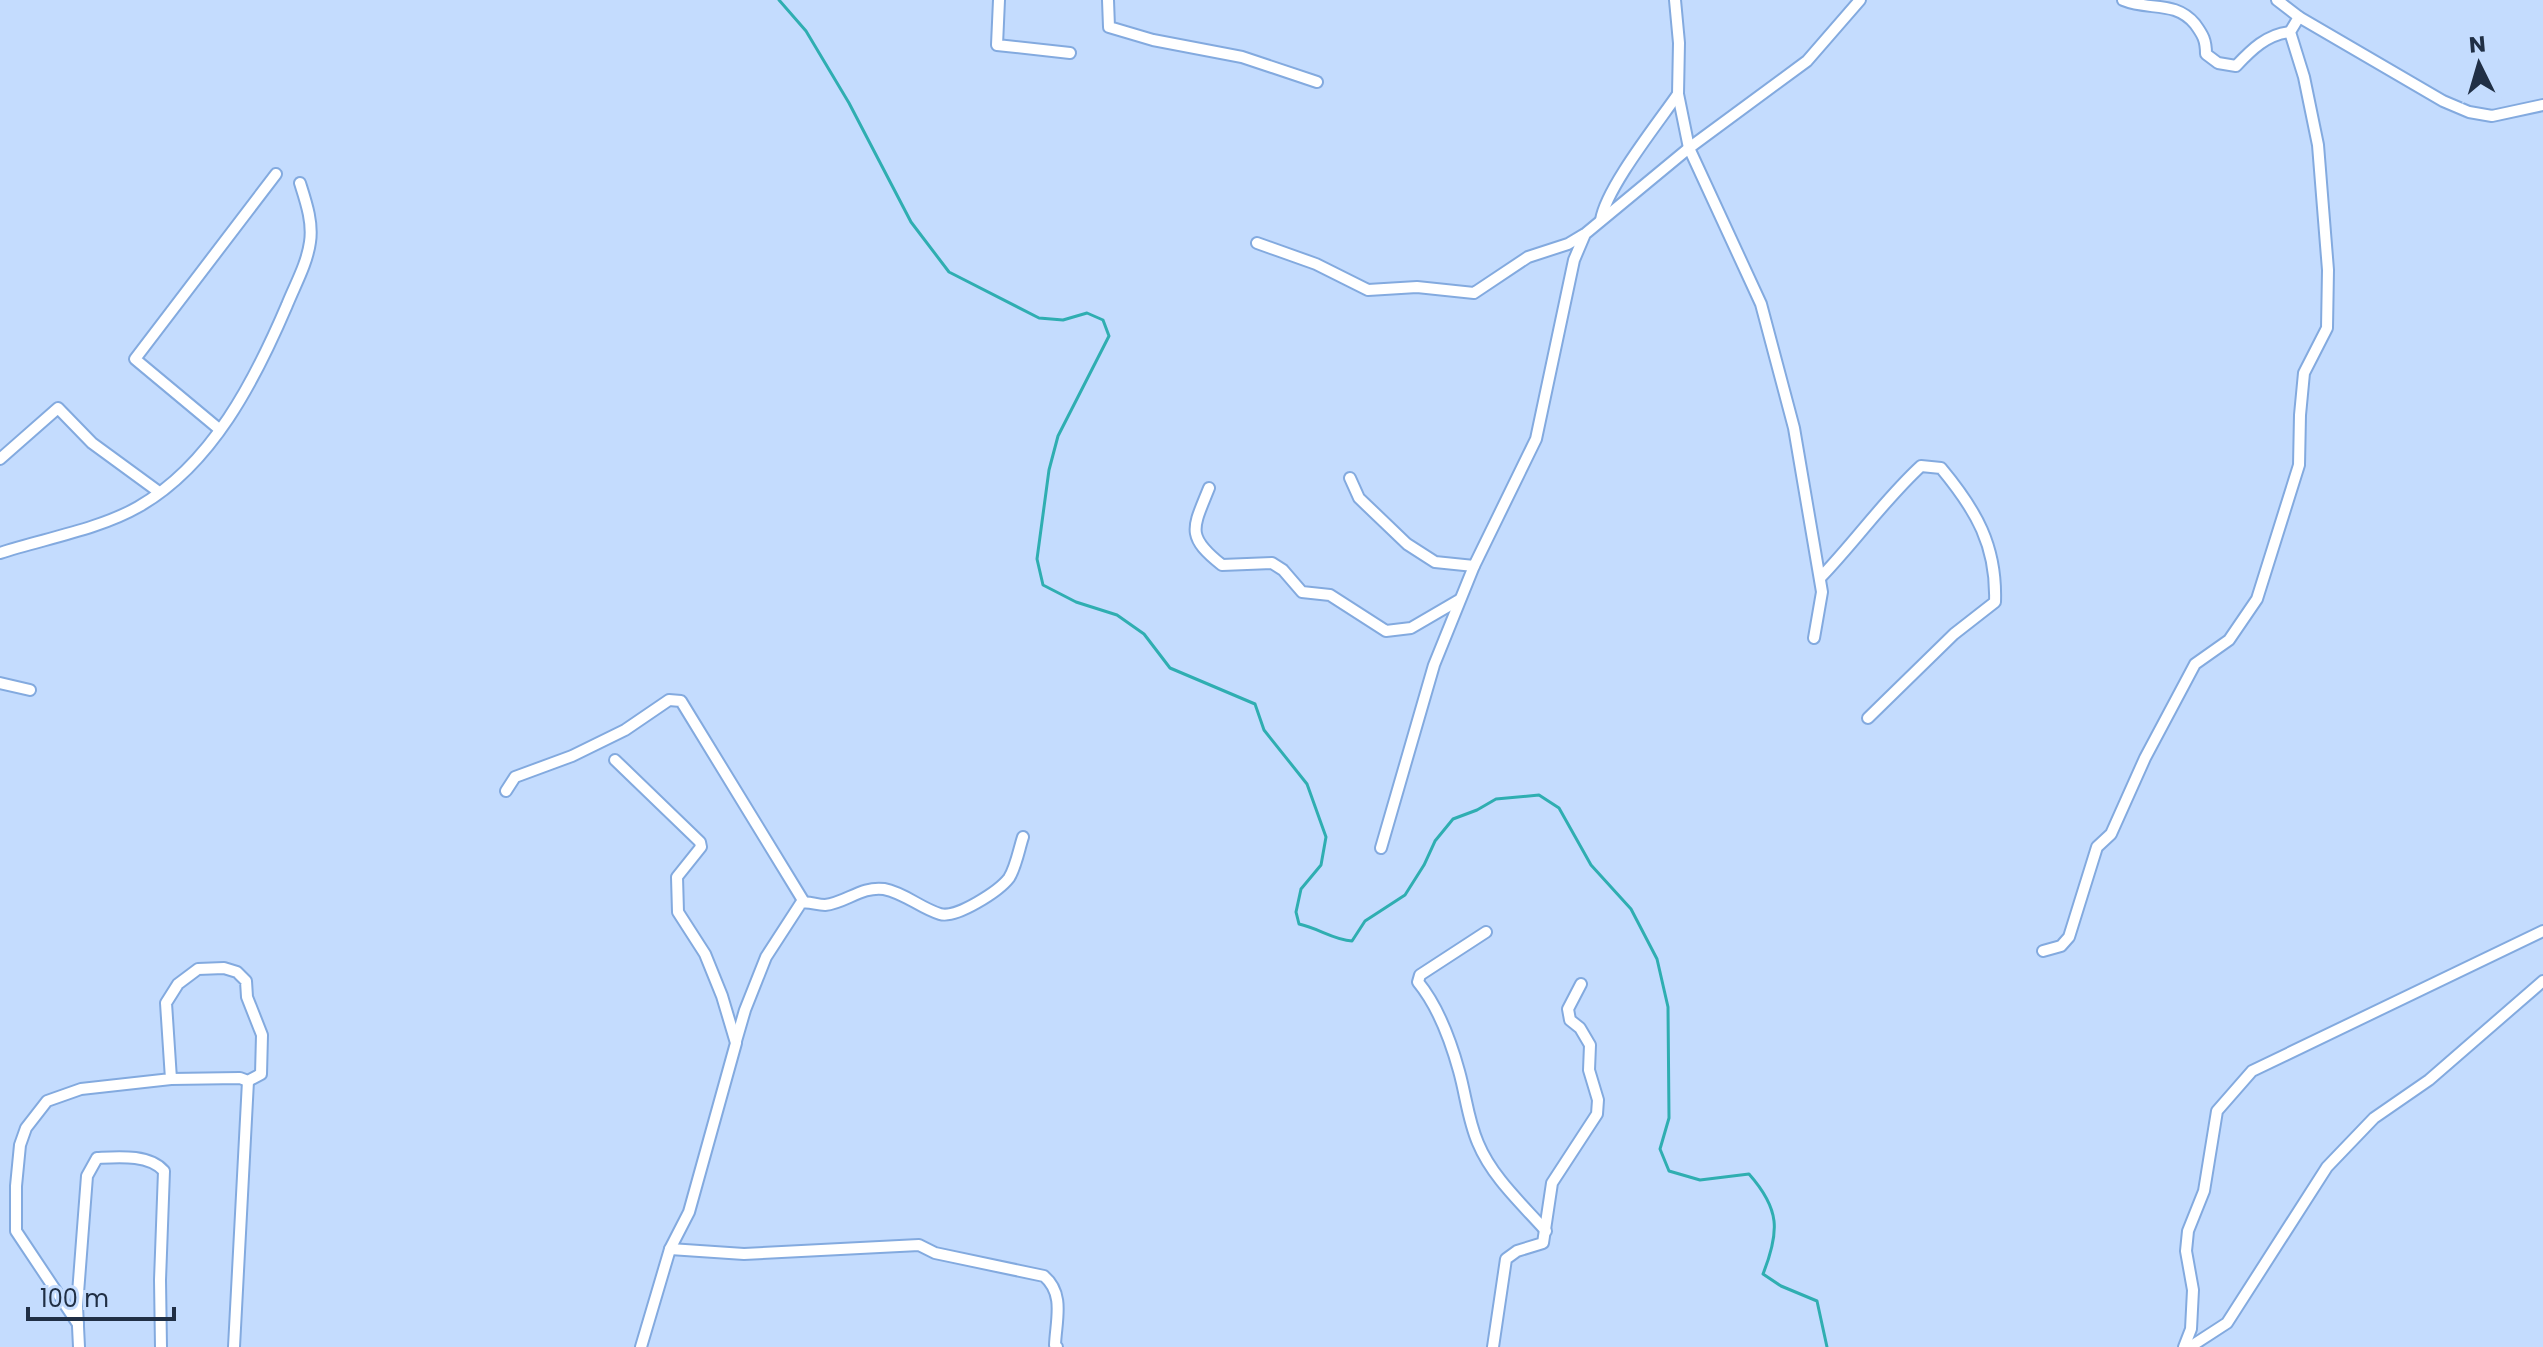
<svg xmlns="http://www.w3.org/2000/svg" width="2543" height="1347" font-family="Poppins,sans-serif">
<rect width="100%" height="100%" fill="#c4dcfe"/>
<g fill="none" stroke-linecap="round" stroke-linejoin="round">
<path stroke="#2faeb1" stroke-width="3" d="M779,0L806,31L849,103L911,222L949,272L1039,318L1063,320L1087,313L1103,320L1109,336L1058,436L1049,470L1037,559L1043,585L1076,602L1117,615L1144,634L1170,668L1255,704L1264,730L1307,784L1326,837L1321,865L1301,889L1296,912L1299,924C1318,928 1334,940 1352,941L1365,921L1405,895L1424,865L1435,841L1453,819L1477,810L1496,799L1539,795L1559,808L1591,865L1631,909L1657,959L1668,1007L1669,1118L1660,1149L1669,1171L1700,1180L1749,1174C1780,1209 1780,1231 1763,1274L1781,1286L1817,1301L1827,1347"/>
<g stroke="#83aadf" stroke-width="14">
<g id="street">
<path d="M999,0L997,45L1070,53"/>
<path d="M1108,0L1109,27L1153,40L1242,57L1317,82"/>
<path d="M1675,0L1679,43L1678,94L1689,148L1761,304L1794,428L1822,592L1814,638"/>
<path d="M2123,0C2149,11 2175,0 2195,24C2203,35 2206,40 2206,54L2218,63L2236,66C2251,50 2267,34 2290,32"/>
<path d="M2277,0L2299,17L2443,101L2469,112L2492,116L2543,105"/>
<path d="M1601,220C1606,188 1658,123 1678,94"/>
<path d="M1257,243L1316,264L1368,290L1417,287L1474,293L1528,257L1568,244L1583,235"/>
<path d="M219,429L135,359L276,174"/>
<path d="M0,459L58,408L92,443L159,492"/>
<path d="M1350,478L1359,498L1407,544L1435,562L1474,566"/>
<path d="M1209,488C1193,528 1185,536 1222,565L1272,563L1283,570L1302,592L1330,595L1386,631L1411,628L1459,600"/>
<path d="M0,553C43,539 100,529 138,507C212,465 255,380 287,305C295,285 307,264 310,242C313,222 306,202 300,183"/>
<path d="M1820,578C1855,542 1884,500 1921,466L1941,468C1976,510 1997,546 1995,602L1954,634L1868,718"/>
<path d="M0,683L30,690"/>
<path d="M615,760L700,842L701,847L677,877L678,912L705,954L722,996L736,1043L689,1212L670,1249L641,1347"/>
<path d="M506,791L515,777L572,756L625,730L669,700L681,701L804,902"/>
<path d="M1381,848L1434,665L1474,566L1536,439L1574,260L1585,234L1689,148L1807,61L1860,0"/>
<path d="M1486,932L1420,975L1418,982C1437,1005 1451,1042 1459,1071C1466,1096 1468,1120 1478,1143C1492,1177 1522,1204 1546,1231"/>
<path d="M2043,951L2061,946L2069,937L2097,847L2111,834L2145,758L2195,664L2229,640L2257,599L2299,465L2300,415L2304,373L2327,328L2328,270L2318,145L2304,77L2290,32L2299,17"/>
<path d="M736,1041L745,1010L766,957L801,903C809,901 816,905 825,905C846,903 861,886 884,889C905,893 920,908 940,914C956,919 999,891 1009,878C1016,867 1019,849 1023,837"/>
<path d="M670,1249L744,1254L919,1245L935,1253L1044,1276C1065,1294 1056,1320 1055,1345L1057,1347"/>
<path d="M78,1324L16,1231V1186L20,1145L26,1128L47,1101L81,1089L171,1079L240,1078L248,1081L261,1074L262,1035L247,997L246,981L237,972L224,968L198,969L178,984L166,1003L171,1079"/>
<path d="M79,1347L77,1306L87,1176L97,1158C118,1157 149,1154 164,1171L160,1280L161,1347"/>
<path d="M234,1347L248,1081"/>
<path d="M1493,1347L1506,1259L1517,1251L1543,1243L1552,1183L1597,1114L1598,1100L1589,1070L1590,1045L1580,1028L1570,1020L1568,1009L1581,984"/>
<path d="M2184,1347L2191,1329L2193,1290L2186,1251L2188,1231L2204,1191L2217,1111L2252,1071L2543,931"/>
<path d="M2190,1347L2227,1323L2327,1167L2374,1118L2429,1080L2543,981"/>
</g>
</g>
<use href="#street" stroke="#fff" stroke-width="10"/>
</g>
<g transform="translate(2479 64) rotate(355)" stroke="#c4dcfe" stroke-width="6" paint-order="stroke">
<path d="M0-6L14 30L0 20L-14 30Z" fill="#202f45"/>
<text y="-12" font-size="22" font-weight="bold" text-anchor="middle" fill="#202f45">N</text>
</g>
<path d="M28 1307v12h146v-12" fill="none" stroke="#202f45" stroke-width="4"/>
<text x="40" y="1307" font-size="24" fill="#202f45" stroke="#c4dcfe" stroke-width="6" paint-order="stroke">100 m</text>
</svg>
